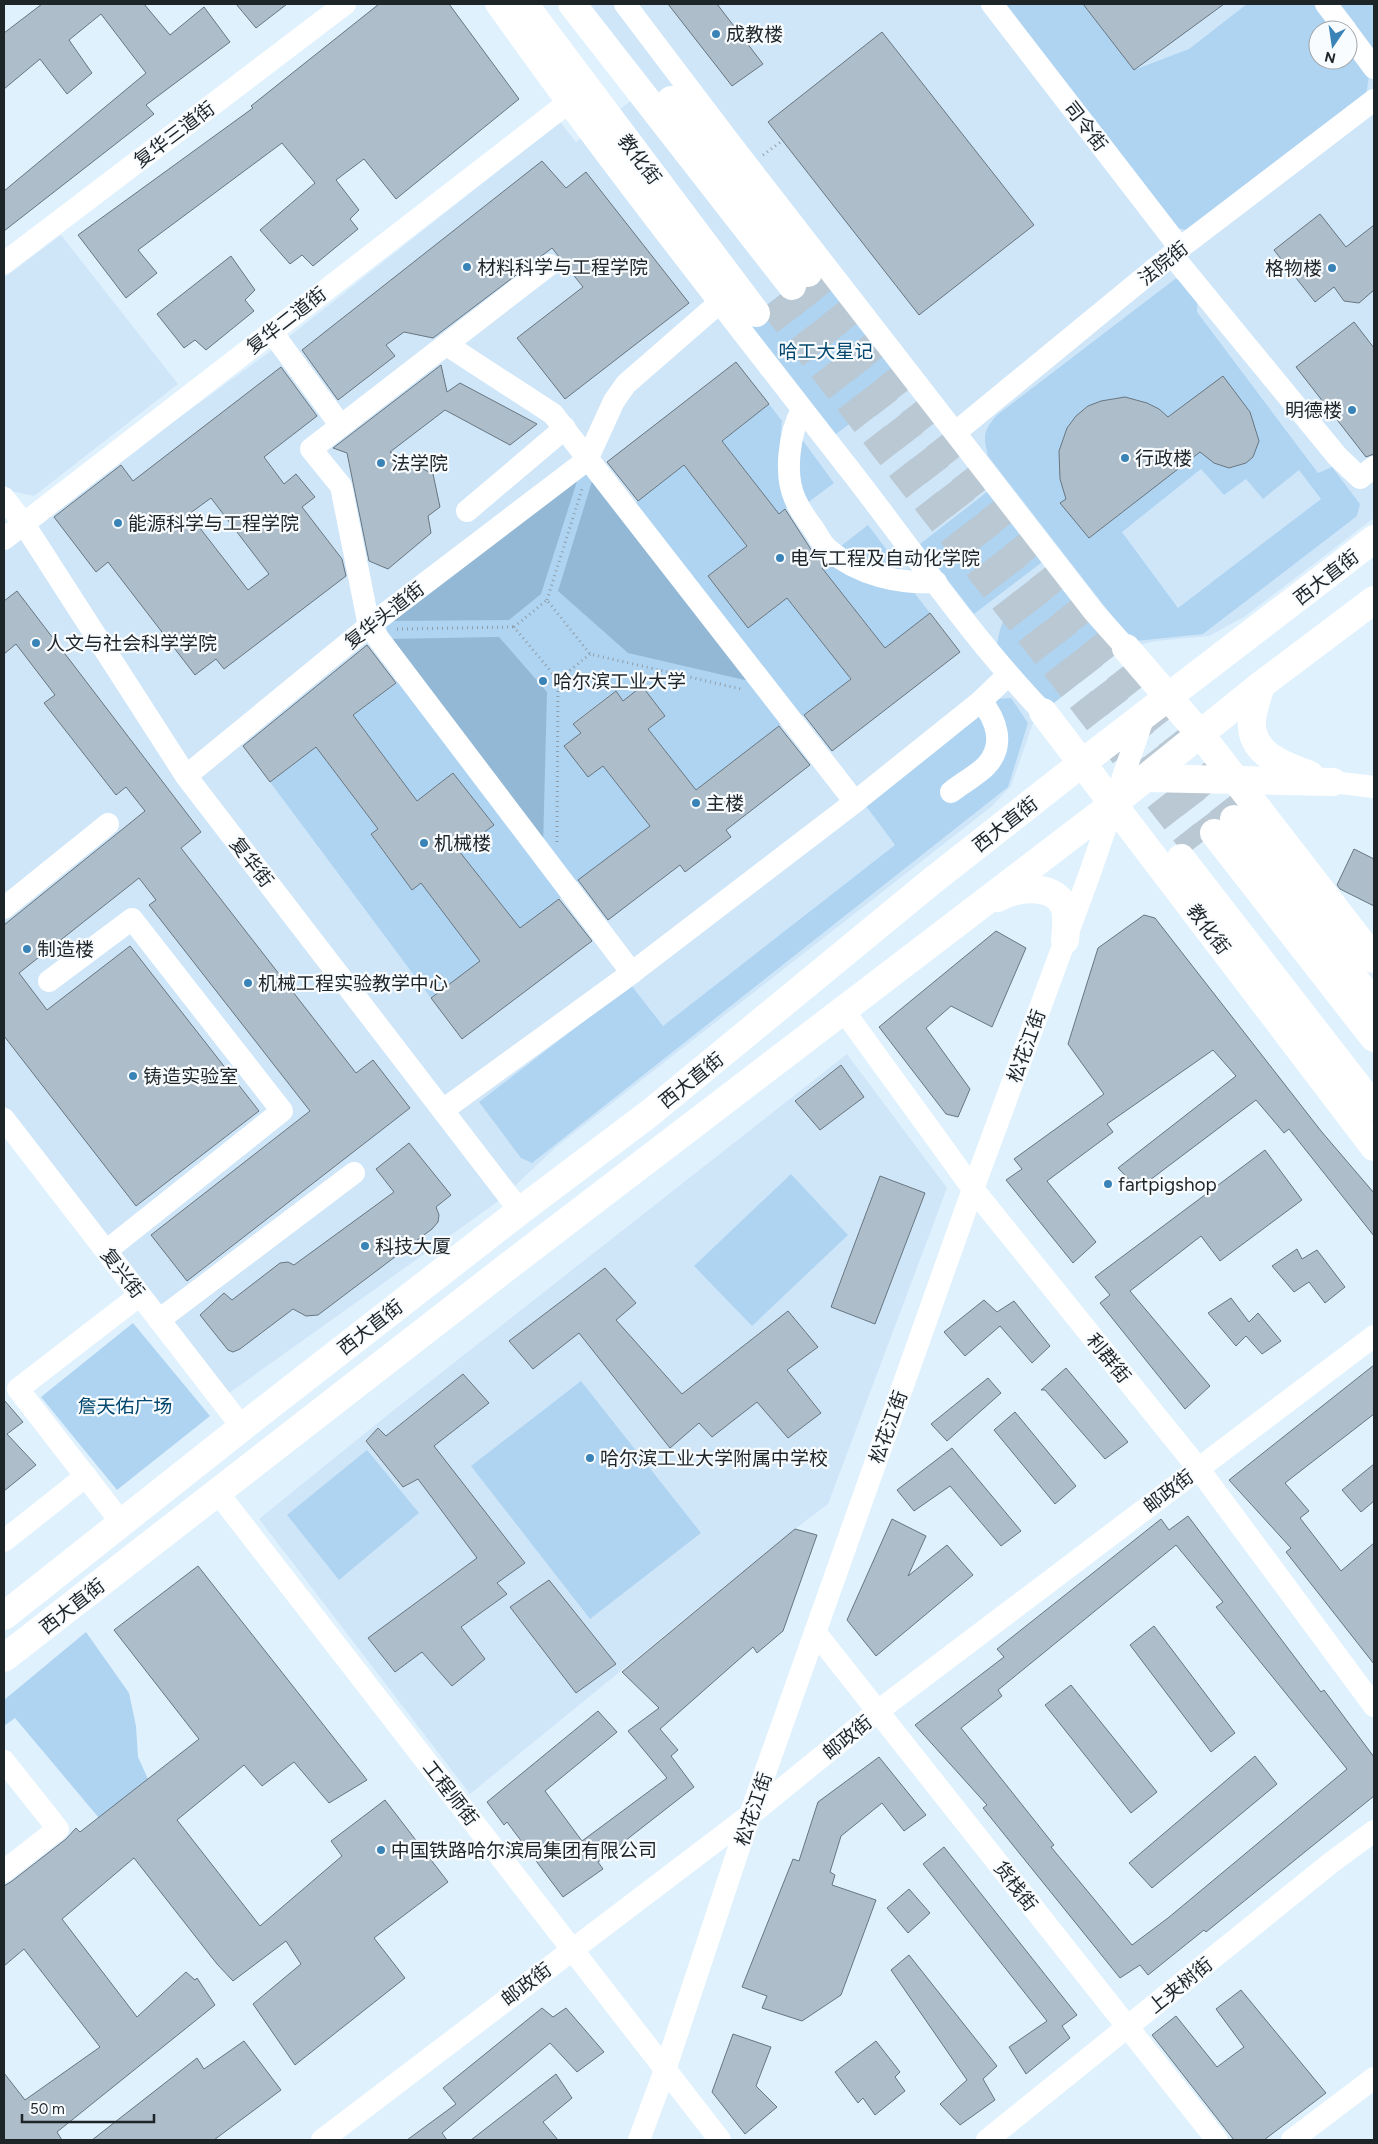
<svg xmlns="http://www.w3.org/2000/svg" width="1378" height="2144" font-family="Figtree,'Noto Sans SC',sans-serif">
<rect width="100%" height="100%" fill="#e0f1fe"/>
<g fill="#cfe6f9" fill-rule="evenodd">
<path d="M556,4H1374V518L1244,617L1209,636L1156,641L1126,648L1112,657L1046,709L1033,723L1011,786L991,807L556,1147L500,1200L225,1396L4,1105V545L272,350L560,122L576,142L632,100ZM1318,30H1348V60H1318Z"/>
<path d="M61,235L178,384L34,496L10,491L4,484V278Z"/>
<path d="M847,1054L947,1188L828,1504L795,1529L470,1794L259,1519L390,1413Z"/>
</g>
<g fill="#afd4f2" fill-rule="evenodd">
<path d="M996,4H1083L1134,70L1189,49L1247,4H1315L1335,30H1318V60H1348V47L1369,76L1366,96L1187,230L1168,226Z"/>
<path d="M1337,4H1374V56Z"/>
<path d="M817,266L906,380L835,435L746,321Z"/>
<path d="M1175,279L1186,280L1198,289L1197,312L1318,473L1332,467L1360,504L1357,516L1203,634L1136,641L1126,634L988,456C983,436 983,431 997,415ZM1201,469L1224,495L1246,479L1263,499L1299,470L1321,499L1178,608L1122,532Z"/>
<path d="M769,404L782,421L779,456L787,508L779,514L722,441Z"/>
<path d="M801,438L834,483L806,504L799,474Z"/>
<path d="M684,465L747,546L708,576L748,628L787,598L851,679L800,718L635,503Z"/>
<path d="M587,473L788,719L688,797L687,779L648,729L665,716L642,686L623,701L615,691L573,723L581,733L588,777L603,766L642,816L658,820L572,885L388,639L386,621Z"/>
<path d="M992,488L1045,560L974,614L920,544Z"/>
<path d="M868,525L905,574C882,569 858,562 841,546Z"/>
<path d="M829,562L913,591L930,613L885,648L822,568Z"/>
<path d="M1047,589L1068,591L1113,651L1112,657L1050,706L997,645C1001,614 1015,595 1047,589Z"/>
<path d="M402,679L567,893L520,928L459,851L494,825L453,773L417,801L353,715Z"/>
<path d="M1011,698L1028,723L1008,787L532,1163L521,1158L479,1102L631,985L663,1026L895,845L866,806L995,699Z"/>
<path d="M316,747L378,829L371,835L412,890L421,883L480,961L431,998L270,782Z"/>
<path d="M791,1174L848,1235L752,1326L694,1266Z"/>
<path d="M133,1323L210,1416L117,1490L41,1397Z"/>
<path d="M581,1381L701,1533L590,1619L471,1466Z"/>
<path d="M367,1450L419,1513L339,1580L287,1515Z"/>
<path d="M86,1632L129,1693L136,1726L138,1757L148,1779L99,1818L15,1718L4,1726V1700Z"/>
</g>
<g fill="#92b8d6">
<path d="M579,475L541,594L509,620L386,621Z"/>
<path d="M594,475L762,684L628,653L558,591Z"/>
<path d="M499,637L547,692L543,848L388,639Z"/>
</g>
<g fill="#adbdca" stroke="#677681" fill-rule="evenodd">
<path d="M42,4H144L170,35L204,7L230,42L146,105L154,114L4,231V191L146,73L101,14L69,40L92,73L67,94L40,59L4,89V33Z"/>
<path d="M236,4H287L256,28Z"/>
<path d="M379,4H449L519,99L396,199L364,159L336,180L359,210L350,219L358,229L313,266L302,255L290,264L260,230L315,183L282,143L138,250L157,273L126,298L78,235L253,108L251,106Z"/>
<path d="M668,4H717L763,64L732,86Z"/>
<path d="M1083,4H1224L1134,70Z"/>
<path d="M882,32L1034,225L919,315L768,122Z"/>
<path d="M542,161L566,188L586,172L689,303L565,399L517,338L583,287L552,248L433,338L404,332L386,345L395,356L338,400L302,350Z"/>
<path d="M1320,214L1346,247L1374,225V290L1359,303L1344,301L1334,287L1315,302L1274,250Z"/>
<path d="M231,256L255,290L245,300L254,311L206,350L195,340L184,348L157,314Z"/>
<path d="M1354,322L1374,348V454L1366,457L1296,367Z"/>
<path d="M736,362L769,404L722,441L779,514L785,509L812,551L826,564L822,568L885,648L930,613L960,652L832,751L804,715L851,679L787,598L748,628L708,576L747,546L684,465L638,501L607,462Z"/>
<path d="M441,365L447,392L460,383L537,424L510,445L445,410L390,452L433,474L440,507L428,516L431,533L388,569L369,561L347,453L333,448Z"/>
<path d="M281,367L317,416L264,457L284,484L296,474L315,497L302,507L342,559L346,576L224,669L216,659L195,675L108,562L96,572L54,517L121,465L133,481ZM211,498L269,574L248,590L189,514Z"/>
<path d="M1223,376L1250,412L1259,441L1253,457L1246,463L1229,468L1214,463L1200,452L1089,538L1060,503L1066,499L1060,479L1059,451L1067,428L1076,416L1088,406L1101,401L1125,397L1147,403L1159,409L1168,417Z"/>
<path d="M17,591L201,832L181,848L356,1073L373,1060L410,1108L187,1281L151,1235L310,1111L149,905L156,900L139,878L19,973L47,1010L130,946L259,1111L136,1206L4,1036V925L145,811L126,787L116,795L44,703L55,695L16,644L4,654V601Z"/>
<path d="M367,645L396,683L353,715L417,801L453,773L494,825L459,851L520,928L559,899L592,941L462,1039L431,998L480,961L421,883L412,890L371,834L378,829L316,747L270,782L243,746Z"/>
<path d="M642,686L665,716L648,729L696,790L779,726L810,765L726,830L731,837L685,872L680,865L608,920L578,880L650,826L603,766L588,777L564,746L581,733L573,724L616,691L623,701Z"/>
<path d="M1354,849L1374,859V906L1340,889L1337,885Z"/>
<path d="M1144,915L1155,918L1321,1131L1374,1193V1236L1289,1129L1284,1133L1256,1100L1138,1189L1118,1168L1236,1076L1213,1050L1107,1124L1113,1132L1047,1181L1096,1242L1073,1263L1006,1180L1022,1169L1014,1159L1104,1094L1068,1044L1098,948Z"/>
<path d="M996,931L1026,948L992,1027L951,1006L926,1028L970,1089L958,1117L946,1114L879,1027Z"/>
<path d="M841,1065L864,1097L820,1130L795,1101Z"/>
<path d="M409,1143L451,1195L436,1207L439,1215L438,1222L432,1229L318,1315L306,1316L293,1309L240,1349L233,1352L228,1350L200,1315L224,1293L232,1300L280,1263L288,1262L294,1265L394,1192L376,1169Z"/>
<path d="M1265,1150L1302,1200L1220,1261L1201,1236L1130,1291L1210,1386L1185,1409L1100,1303L1110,1295L1095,1277Z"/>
<path d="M880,1176L925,1193L875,1324L831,1307Z"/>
<path d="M1297,1249L1302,1259L1317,1250L1345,1287L1325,1303L1309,1282L1294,1292L1272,1266Z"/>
<path d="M605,1268L636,1303L616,1320L682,1394L788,1311L818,1347L787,1370L821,1413L788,1438L757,1402L712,1437L699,1423L670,1448L579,1333L533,1369L509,1341Z"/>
<path d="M1231,1298L1249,1322L1258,1313L1281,1341L1262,1354L1246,1336L1236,1346L1208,1313Z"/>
<path d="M984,1300L997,1312L1014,1301L1050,1346L1032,1363L1000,1326L965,1356L944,1332Z"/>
<path d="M1374,1365V1414L1285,1483L1309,1511L1300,1518L1341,1571L1374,1543V1664L1286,1552L1291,1548L1229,1480Z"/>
<path d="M1066,1368L1128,1442L1105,1459L1045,1390H1041Z"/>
<path d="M463,1374L489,1403L434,1446L525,1563L497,1583L507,1594L461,1627L485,1659L452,1686L422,1652L395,1672L368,1638L477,1558L418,1479L403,1487L366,1441L378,1428L386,1436Z"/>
<path d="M988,1378L1001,1393L947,1441L931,1424Z"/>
<path d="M4,1400L23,1422L7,1434L36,1465L4,1491Z"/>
<path d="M1015,1412L1076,1486L1055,1504L994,1430Z"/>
<path d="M952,1448L1021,1531L1001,1546L950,1486L914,1511L897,1490Z"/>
<path d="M1374,1464V1501L1361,1512L1342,1490Z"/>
<path d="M1188,1516L1321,1692L1324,1690L1374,1757V1796L1206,1932L1204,1930L1148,1975L1140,1965L1120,1978L983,1808L987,1805L915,1725L1004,1657L997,1649L1161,1519L1169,1530ZM1176,1545L1223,1602L1216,1607L1347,1769L1168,1918L1132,1945L1051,1847L1054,1845L961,1728L1002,1696L998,1690Z"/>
<path d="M892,1519L926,1536L908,1576L947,1545L973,1575L876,1656L847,1620Z"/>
<path d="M795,1529L817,1535L783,1631L757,1653L753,1647L660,1729L678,1750L671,1756L694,1787L598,1862L603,1869L563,1897L507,1822L504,1825L487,1802L598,1711L617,1732L545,1791L582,1841L667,1778L628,1731L659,1708L622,1672Z"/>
<path d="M198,1566L367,1780L329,1803L294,1762L262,1786L244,1765L177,1820L260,1926L342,1856L331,1841L385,1800L448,1882L374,1938L405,1978L295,2065L253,2004L301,1964L286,1941L233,1981L217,1964L134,1858L62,1919L137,2017L186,1972L195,1980L197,1978L215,2005L57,2132L62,2140H4V2073L25,2100L100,2047L24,1949L4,1966V1886L12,1881L66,1839L76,1828L80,1832L199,1739L114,1630Z"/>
<path d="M549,1580L616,1664L576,1693L510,1607Z"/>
<path d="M1154,1626L1235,1733L1211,1752L1130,1645Z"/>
<path d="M1071,1685L1157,1792L1131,1813L1045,1705Z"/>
<path d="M1255,1756L1277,1784L1152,1888L1129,1863Z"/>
<path d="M879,1757L926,1815L904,1831L882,1803L841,1836L830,1872L835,1875L832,1885L876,1900L841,1995L802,2021L762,2008L767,1996L742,1987L793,1859L799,1861L818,1802Z"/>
<path d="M944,1847L1077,2015L1062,2026L1070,2038L1026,2074L1009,2047L1047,2021L923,1864Z"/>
<path d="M909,1889L930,1913L908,1933L887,1908Z"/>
<path d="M909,1955L997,2066L983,2079L995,2100L960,2125L940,2104L967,2080L891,1970Z"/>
<path d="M1241,1990L1326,2093L1264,2140H1234L1152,2035L1176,2016L1217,2067L1244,2047L1216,2009Z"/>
<path d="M542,2008L553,2017L566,2008L604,2052L577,2072L550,2043L442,2133L447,2140H407L456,2104L443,2088Z"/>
<path d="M733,2034L771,2047L756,2086L777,2107L745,2134L712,2092Z"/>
<path d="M244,2041L281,2090L214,2140H92L197,2058L204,2069Z"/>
<path d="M876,2041L900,2072L895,2077L905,2091L875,2115L863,2098L858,2103L835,2072Z"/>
<path d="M556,2074L572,2098L543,2122L558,2140H471Z"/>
</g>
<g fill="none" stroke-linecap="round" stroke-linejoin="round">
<g stroke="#b9c8d3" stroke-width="28" stroke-dasharray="28 14" stroke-linecap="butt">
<path d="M808,273L1234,819"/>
<path d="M792,286L1214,833"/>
<path d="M771,302L1196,847"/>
</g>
<g stroke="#909da6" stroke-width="3" stroke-dasharray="1 4" stroke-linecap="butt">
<path d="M763,155L782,141"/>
<path d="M547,600L582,489"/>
<path d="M397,629L514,627"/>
<path d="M590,654L558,680L514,627L547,600L590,654L741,689"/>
<path d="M557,842L558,680"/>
</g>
<g stroke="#fff" stroke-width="22">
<path d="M496,4C609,163 730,316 850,470C913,551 972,638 1043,712"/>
<path d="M625,4L731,144L1094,612L1126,648"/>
<path d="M992,4L1180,248"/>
<path d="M1326,4L1346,30"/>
<path d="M1348,33L1374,68"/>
<path d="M1172,255L1337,456L1360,478L1374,467"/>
<path d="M4,263L345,4"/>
<path d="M549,265L311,449L341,486L369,626L632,973"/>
<path d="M271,331L341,426"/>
<path d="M447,345L553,414L855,802L981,701L1008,675"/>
<path d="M802,410C789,433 784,475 795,499C800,510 806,519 813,528C818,535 822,545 829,550C858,575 899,584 936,582"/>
<path d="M956,432L1180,248L1374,100"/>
<path d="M587,460L614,401L626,384L719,303"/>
<path d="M4,498L24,524L186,776L520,1211"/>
<path d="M467,511L565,428"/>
<path d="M4,539L569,102"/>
<path d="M186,776L369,626L587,460"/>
<path d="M1333,782L1374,787"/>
<path d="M951,792C962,783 976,776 986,766C1006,745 996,719 981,701"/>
<path d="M4,908L108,824"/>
<path d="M49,981L132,919L282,1111L106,1251"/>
<path d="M844,1011L973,1189L1198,1468L1374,1706"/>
<path d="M443,1110L625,978L855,802"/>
<path d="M4,1119L242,1427"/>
<path d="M159,1320L354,1173"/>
<path d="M218,1493L720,2140"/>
<path d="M121,1522L18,1389L140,1295"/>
<path d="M4,1541L86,1476"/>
<path d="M815,1632L1217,2140"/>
<path d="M4,1761L58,1829L4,1871"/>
<path d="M322,2140L750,1815L878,1711L1374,1336"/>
<path d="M639,2140L665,2070L750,1815L973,1189L1090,873L1144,716"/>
<path d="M987,2140L1332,1862L1374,1831"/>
<path d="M1292,2140L1374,2078"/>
</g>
<g stroke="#fff" stroke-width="28">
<path d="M1261,685C1258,696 1253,708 1252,720C1249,754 1284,765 1310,775"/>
<path d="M1146,778L1333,782"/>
<path d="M998,898C1015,888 1053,882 1064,906C1068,916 1066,929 1065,940"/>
<path d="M4,1616L259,1414L520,1211L650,1113L932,881L1082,763L1374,539"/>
<path d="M4,1658L511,1264L1113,804L1261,685L1374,600"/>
</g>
<g stroke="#fff" stroke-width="28">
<path d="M524,4L756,313"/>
<path d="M572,4L792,286"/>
<path d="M671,100L808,273"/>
<path d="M1126,648L1201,735L1374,959"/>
<path d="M1043,712L1374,1147"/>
<path d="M1234,819L1374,1004"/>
<path d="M1214,833L1374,1038"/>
<path d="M1181,858L1374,1107"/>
</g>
</g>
<g fill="#3983b7" stroke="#f9fcff" stroke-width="2">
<circle cx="716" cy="34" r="5"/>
<circle cx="467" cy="267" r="5"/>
<circle cx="1332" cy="268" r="5"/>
<circle cx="1352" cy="410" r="5"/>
<circle cx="1125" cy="458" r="5"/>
<circle cx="381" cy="463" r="5"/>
<circle cx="118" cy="523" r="5"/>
<circle cx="780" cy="558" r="5"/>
<circle cx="36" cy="643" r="5"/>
<circle cx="543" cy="681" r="5"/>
<circle cx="696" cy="803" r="5"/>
<circle cx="424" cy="843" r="5"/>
<circle cx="27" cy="949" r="5"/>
<circle cx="248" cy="983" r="5"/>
<circle cx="133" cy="1076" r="5"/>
<circle cx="1108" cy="1184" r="5"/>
<circle cx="365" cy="1246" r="5"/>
<circle cx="590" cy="1458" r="5"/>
<circle cx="381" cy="1850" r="5"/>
</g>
<g text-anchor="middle" stroke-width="4.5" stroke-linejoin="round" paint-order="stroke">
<g font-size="19" fill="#1e2529" stroke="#f9fcff" text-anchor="start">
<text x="726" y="41">成教楼</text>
<text x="477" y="274">材料科学与工程学院</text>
<text x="1322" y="275" text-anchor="end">格物楼</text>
<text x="1342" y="417" text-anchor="end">明德楼</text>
<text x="1135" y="465">行政楼</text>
<text x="391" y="470">法学院</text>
<text x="128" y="530">能源科学与工程学院</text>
<text x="790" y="565">电气工程及自动化学院</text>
<text x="46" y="650">人文与社会科学学院</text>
<text x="553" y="688">哈尔滨工业大学</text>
<text x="706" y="810">主楼</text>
<text x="434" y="850">机械楼</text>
<text x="37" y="956">制造楼</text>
<text x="258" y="990">机械工程实验教学中心</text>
<text x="143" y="1083">铸造实验室</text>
<text x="1118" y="1191">fartpigshop</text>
<text x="375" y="1253">科技大厦</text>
<text x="600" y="1465">哈尔滨工业大学附属中学校</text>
<text x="391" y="1857">中国铁路哈尔滨局集团有限公司</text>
</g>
<g font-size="19" fill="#1e2529" stroke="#f9fcff">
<text transform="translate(1086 126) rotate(52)" y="7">司令街</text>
<text transform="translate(174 134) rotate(-37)" y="7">复华三道街</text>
<text transform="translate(640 159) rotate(53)" y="7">教化街</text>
<text transform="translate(1163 263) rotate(-39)" y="7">法院街</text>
<text transform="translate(286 320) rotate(-38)" y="7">复华二道街</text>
<text transform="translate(1326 577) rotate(-38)" y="7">西大直街</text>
<text transform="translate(384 615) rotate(-38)" y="7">复华头道街</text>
<text transform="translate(1005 824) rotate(-38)" y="7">西大直街</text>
<text transform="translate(252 862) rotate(52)" y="7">复华街</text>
<text transform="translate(1209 929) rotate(53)" y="7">教化街</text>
<text transform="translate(1026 1046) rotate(-70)" y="7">松花江街</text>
<text transform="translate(691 1080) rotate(-39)" y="7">西大直街</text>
<text transform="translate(123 1273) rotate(52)" y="7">复兴街</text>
<text transform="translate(370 1327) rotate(-38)" y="7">西大直街</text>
<text transform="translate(1109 1358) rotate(51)" y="7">利群街</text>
<text transform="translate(888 1427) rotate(-70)" y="7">松花江街</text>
<text transform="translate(1168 1491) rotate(-37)" y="7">邮政街</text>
<text transform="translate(72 1606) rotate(-38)" y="7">西大直街</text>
<text transform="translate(847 1737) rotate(-39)" y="7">邮政街</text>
<text transform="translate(451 1793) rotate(52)" y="7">工程师街</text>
<text transform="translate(753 1809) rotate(-71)" y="7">松花江街</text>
<text transform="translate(1016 1886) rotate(52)" y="7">货栈街</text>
<text transform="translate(526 1984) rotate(-37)" y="7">邮政街</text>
<text transform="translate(1180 1985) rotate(-39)" y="7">上夹树街</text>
</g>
<g font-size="19" fill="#02476e" stroke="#f9fcff">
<text x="826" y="358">哈工大星记</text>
<text x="125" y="1413">詹天佑广场</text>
</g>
</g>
<rect width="1378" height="2144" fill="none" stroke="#1e2529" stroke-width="10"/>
<g transform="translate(1333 45) rotate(193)"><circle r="24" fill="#f9fcff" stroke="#a1a6a9"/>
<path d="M0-4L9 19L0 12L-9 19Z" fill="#3983b7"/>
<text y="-8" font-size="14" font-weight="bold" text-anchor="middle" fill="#1e2529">N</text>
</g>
<path d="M22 2114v8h132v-8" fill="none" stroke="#1e2529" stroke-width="2.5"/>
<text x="30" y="2114" font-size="15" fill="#1e2529" stroke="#f9fcff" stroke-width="4" paint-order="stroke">50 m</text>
</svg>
